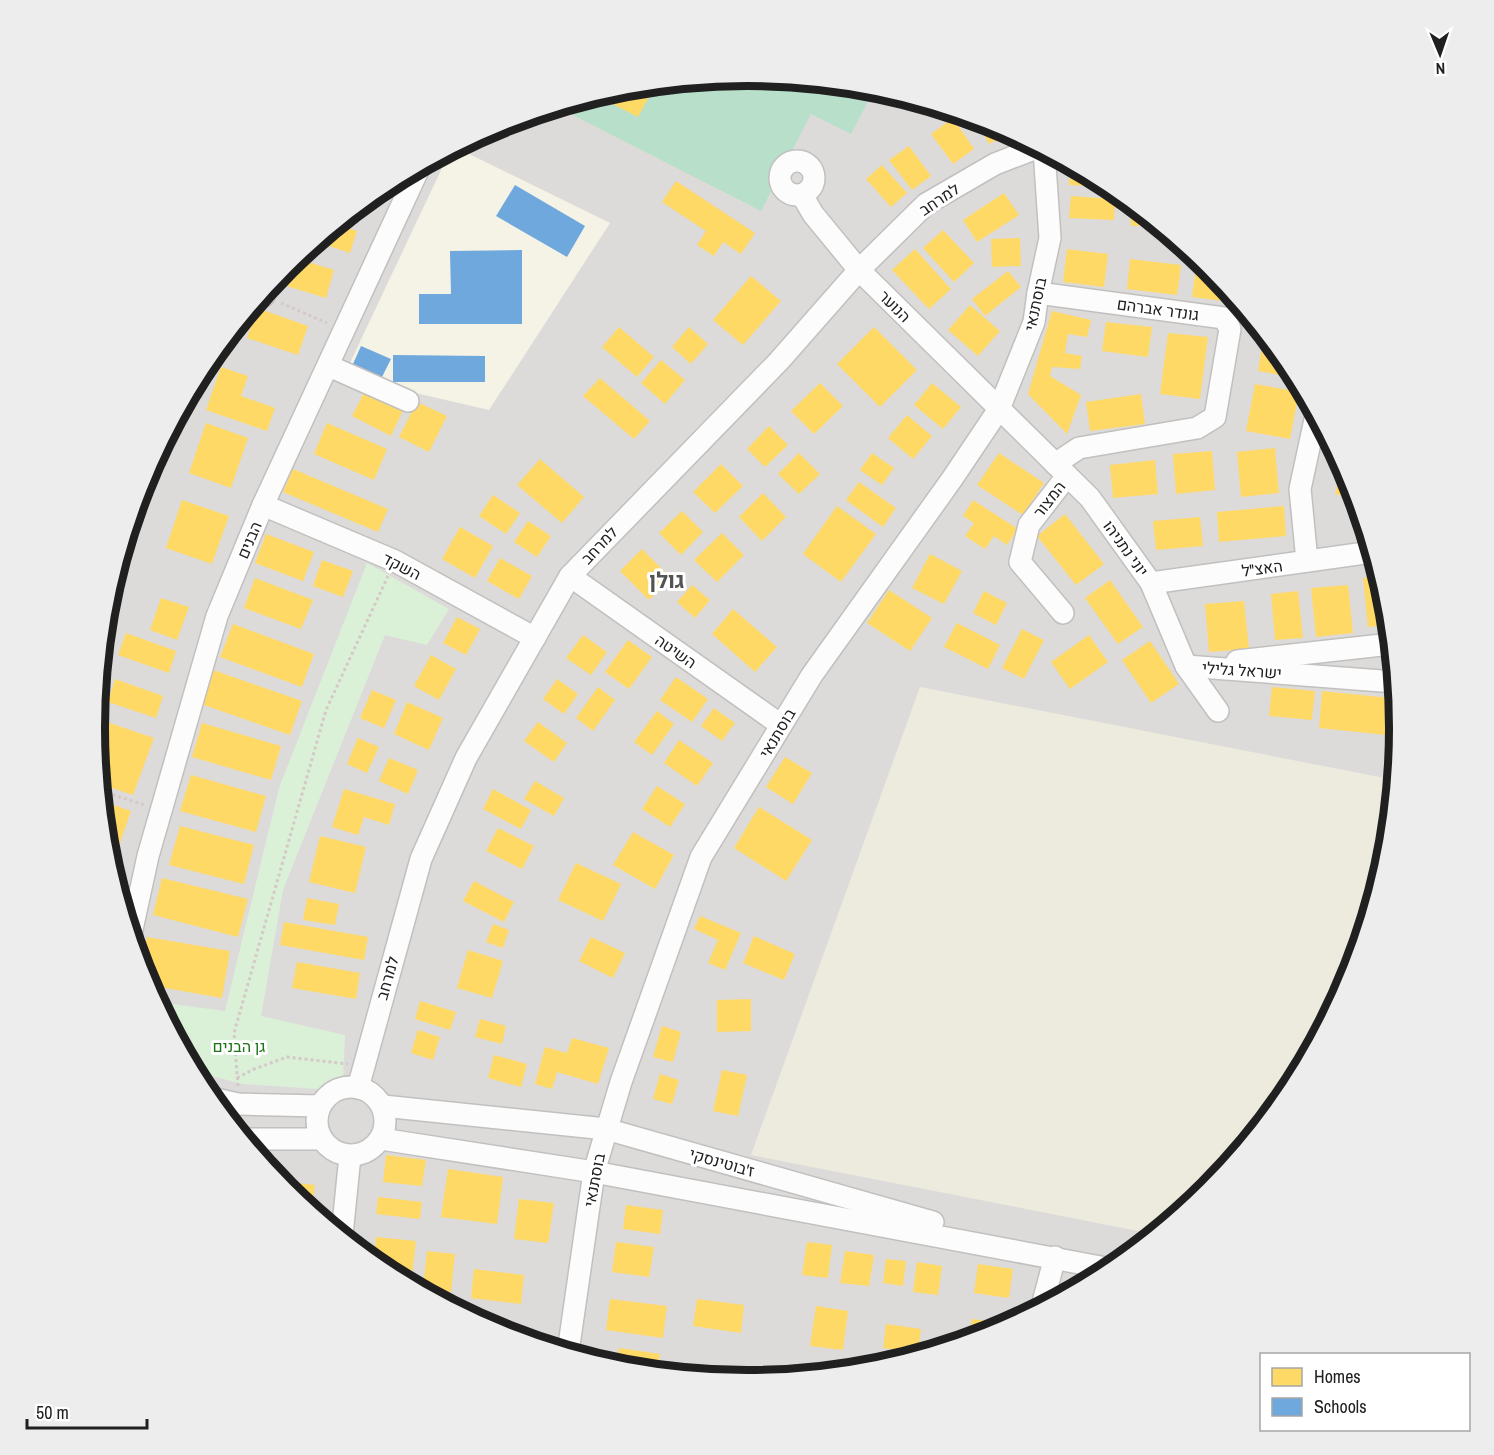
<svg xmlns="http://www.w3.org/2000/svg" width="1494" height="1455" font-family="'Archivo Narrow',Heebo,sans-serif">
<rect width="100%" height="100%" fill="#edebe9"/>
<path fill="#dddbda" d="M747,75L875,88L997,125L1110,185L1209,266L1290,365L1350,478L1387,601L1399,728L1394,780L920,688L752,1154L1154,1234L1109,1270L996,1330L874,1368L747,1380L619,1367L497,1330L384,1270L285,1189L204,1090L144,977L107,854L95,727L107,600L144,477L205,365L286,266L385,185L498,125L620,87Z"/>
<path fill="#f5f3e6" d="M455,147L610,223L489,410L394,388L349,365L451,149Z"/>
<path fill="#ecebdd" d="M920,687L1394,780L1387,855L1350,978L1289,1090L1208,1189L1154,1234L751,1155Z"/>
<path fill="#daf0d7" d="M367,563L449,609L427,645L385,635L283,890L261,1016L345,1035L343,1080L318,1089L243,1084L195,1072L157,1002L225,1011L279,788Z"/>
<path fill="#b8dfca" d="M747,75L875,88L851,134L811,114L761,211L557,107L620,87Z"/>
<g fill="#ffd966">
<path d="M656,84L638,117L595,95L620,87Z"/>
<path d="M953,118L974,149L953,164L931,134Z"/>
<path d="M974,118L997,125L1010,132L989,144Z"/>
<path d="M909,146L931,176L912,190L889,160Z"/>
<path d="M1070,164L1110,185L1112,187L1069,185Z"/>
<path d="M882,165L907,193L891,207L866,179Z"/>
<path d="M676,181L755,233L741,254L723,242L714,256L697,245L706,231L662,202Z"/>
<path d="M1004,193L1019,215L977,242L963,220Z"/>
<path d="M1071,196L1115,199L1114,220L1069,218Z"/>
<path d="M1130,202L1134,205L1158,225L1131,226Z"/>
<path d="M336,224L357,231L350,253L320,243L322,236Z"/>
<path d="M943,230L974,263L954,282L923,248Z"/>
<path d="M1020,238L1021,266L992,267L991,239Z"/>
<path d="M915,249L951,289L929,309L892,270Z"/>
<path d="M1067,249L1108,254L1104,287L1063,282Z"/>
<path d="M295,258L334,270L326,298L273,282Z"/>
<path d="M1130,259L1181,265L1177,295L1127,289Z"/>
<path d="M1196,267L1211,269L1239,303L1192,297Z"/>
<path d="M1008,271L1021,287L985,316L972,299Z"/>
<path d="M751,276L781,301L743,345L713,320Z"/>
<path d="M970,305L1000,331L978,356L948,330Z"/>
<path d="M257,308L308,326L298,355L247,338Z"/>
<path d="M1052,311L1091,320L1087,337L1068,334L1065,353L1082,356L1080,369L1052,367L1050,376L1081,395L1067,434L1028,394Z"/>
<path d="M1106,322L1152,327L1148,357L1102,351Z"/>
<path d="M619,327L654,357L637,377L602,347Z"/>
<path d="M689,327L708,344L691,364L672,347Z"/>
<path d="M874,327L917,370L880,407L837,364Z"/>
<path d="M1168,333L1208,337L1200,399L1160,394Z"/>
<path d="M1264,334L1290,365L1296,378L1258,371Z"/>
<path d="M661,360L685,380L665,404L641,383Z"/>
<path d="M221,367L248,376L241,396L275,408L267,431L206,410Z"/>
<path d="M600,378L650,421L634,439L583,396Z"/>
<path d="M820,383L843,406L814,434L791,411Z"/>
<path d="M932,383L961,407L943,429L914,405Z"/>
<path d="M1255,384L1299,392L1290,439L1246,431Z"/>
<path d="M366,389L404,408L391,436L352,416Z"/>
<path d="M1141,394L1145,424L1090,431L1086,402Z"/>
<path d="M188,396L180,423L175,421Z"/>
<path d="M417,402L447,416L429,452L399,437Z"/>
<path d="M907,415L932,436L913,459L888,438Z"/>
<path d="M206,423L248,438L231,488L189,473Z"/>
<path d="M327,423L387,449L374,480L314,454Z"/>
<path d="M769,426L788,445L765,467L747,449Z"/>
<path d="M169,431L172,432L164,456L157,453Z"/>
<path d="M1275,448L1279,493L1241,497L1237,452Z"/>
<path d="M1212,451L1215,490L1176,494L1173,454Z"/>
<path d="M799,453L820,474L799,494L778,474Z"/>
<path d="M872,453L894,468L882,485L860,470Z"/>
<path d="M999,453L1044,483L1023,515L977,485Z"/>
<path d="M540,459L584,497L562,523L517,485Z"/>
<path d="M1155,460L1158,494L1113,498L1110,465Z"/>
<path d="M1342,463L1350,478L1356,498L1335,494Z"/>
<path d="M721,464L743,486L715,513L693,492Z"/>
<path d="M150,466L156,468L148,491L141,488Z"/>
<path d="M293,469L388,509L378,532L283,492Z"/>
<path d="M859,482L896,508L883,527L846,500Z"/>
<path d="M763,493L786,517L762,541L739,517Z"/>
<path d="M493,495L520,513L506,534L479,516Z"/>
<path d="M139,496L146,499L138,523L131,521Z"/>
<path d="M182,500L229,516L212,564L166,548Z"/>
<path d="M973,500L1018,529L1007,545L994,536L985,549L965,536L974,523L963,516Z"/>
<path d="M837,506L876,534L841,582L803,554Z"/>
<path d="M1284,506L1286,536L1219,542L1217,512Z"/>
<path d="M682,511L703,532L681,555L659,533Z"/>
<path d="M1065,514L1104,564L1076,585L1037,536Z"/>
<path d="M1200,517L1203,546L1156,550L1153,521Z"/>
<path d="M528,521L551,536L537,557L514,542Z"/>
<path d="M460,527L493,546L475,578L442,559Z"/>
<path d="M722,533L744,555L717,582L694,560Z"/>
<path d="M266,534L314,552L303,581L255,563Z"/>
<path d="M642,549L671,578L649,600L620,571Z"/>
<path d="M930,554L962,571L944,604L912,588Z"/>
<path d="M500,558L532,576L519,599L487,581Z"/>
<path d="M322,560L353,571L343,597L313,586Z"/>
<path d="M1380,576L1387,601L1389,625L1368,627L1363,578Z"/>
<path d="M255,578L313,600L301,629L244,608Z"/>
<path d="M1110,580L1143,627L1118,644L1085,598Z"/>
<path d="M692,585L710,600L695,618L677,602Z"/>
<path d="M1348,585L1353,633L1316,637L1311,588Z"/>
<path d="M889,590L932,618L910,651L867,623Z"/>
<path d="M984,591L1007,603L996,625L973,613Z"/>
<path d="M1298,591L1303,638L1275,640L1271,594Z"/>
<path d="M161,598L189,607L177,640L150,630Z"/>
<path d="M1244,601L1249,649L1209,652L1205,604Z"/>
<path d="M733,609L777,647L755,672L712,634Z"/>
<path d="M457,617L480,629L466,655L443,643Z"/>
<path d="M957,623L1000,645L988,669L944,647Z"/>
<path d="M233,624L314,654L302,687L220,657Z"/>
<path d="M1022,629L1044,640L1024,679L1002,668Z"/>
<path d="M126,633L176,651L169,673L118,655Z"/>
<path d="M583,635L607,652L591,675L566,658Z"/>
<path d="M1089,635L1108,662L1070,689L1051,662Z"/>
<path d="M628,640L652,657L629,689L605,672Z"/>
<path d="M1150,641L1179,684L1151,703L1122,660Z"/>
<path d="M431,655L456,669L439,700L414,686Z"/>
<path d="M213,670L302,701L290,735L201,704Z"/>
<path d="M676,677L708,699L692,722L660,700Z"/>
<path d="M115,679L163,696L156,718L108,702Z"/>
<path d="M557,679L578,694L564,714L543,699Z"/>
<path d="M598,687L615,700L593,731L576,718Z"/>
<path d="M1272,687L1315,691L1312,720L1269,716Z"/>
<path d="M372,690L396,700L384,728L360,718Z"/>
<path d="M1322,691L1390,698L1386,735L1319,728Z"/>
<path d="M407,702L443,718L429,750L394,734Z"/>
<path d="M714,708L735,723L722,741L701,726Z"/>
<path d="M657,711L674,724L652,755L634,742Z"/>
<path d="M1397,712L1399,728L1398,739L1393,738Z"/>
<path d="M104,721L154,738L133,795L100,784L96,743Z"/>
<path d="M538,722L567,743L554,762L524,741Z"/>
<path d="M202,723L281,746L271,780L192,757Z"/>
<path d="M358,738L379,747L367,773L347,764Z"/>
<path d="M679,740L713,763L697,786L664,763Z"/>
<path d="M785,757L812,773L793,804L766,787Z"/>
<path d="M389,758L418,770L408,794L379,781Z"/>
<path d="M191,775L266,796L256,832L180,811Z"/>
<path d="M535,781L564,798L554,816L524,799Z"/>
<path d="M657,786L685,804L670,827L642,809Z"/>
<path d="M344,789L395,804L389,825L364,817L358,835L332,827Z"/>
<path d="M493,789L531,810L521,829L483,809Z"/>
<path d="M102,801L131,811L111,869L107,854Z"/>
<path d="M759,807L812,840L786,881L734,848Z"/>
<path d="M180,826L254,845L244,884L169,865Z"/>
<path d="M498,828L534,846L522,869L486,851Z"/>
<path d="M633,832L674,855L655,889L613,865Z"/>
<path d="M320,836L366,847L355,893L309,882Z"/>
<path d="M576,863L621,884L603,921L558,900Z"/>
<path d="M162,878L248,899L238,937L153,915Z"/>
<path d="M474,881L514,902L504,922L463,901Z"/>
<path d="M307,898L339,904L335,925L303,920Z"/>
<path d="M700,916L741,933L725,970L708,963L718,940L694,929Z"/>
<path d="M284,922L368,937L364,960L280,945Z"/>
<path d="M493,924L509,930L503,948L486,942Z"/>
<path d="M754,936L795,954L784,980L743,963Z"/>
<path d="M147,937L230,951L222,998L148,985L141,968Z"/>
<path d="M591,937L625,953L613,978L579,961Z"/>
<path d="M468,950L503,961L492,998L457,988Z"/>
<path d="M297,962L360,973L356,999L292,988Z"/>
<path d="M751,999V1031L717,1032V1000Z"/>
<path d="M420,1001L456,1012L450,1030L415,1019Z"/>
<path d="M480,1019L506,1026L502,1044L475,1037Z"/>
<path d="M662,1026L681,1032L673,1062L653,1057Z"/>
<path d="M418,1030L440,1037L433,1060L411,1053Z"/>
<path d="M572,1038L609,1048L598,1084L557,1072L552,1089L535,1084L545,1047L567,1053Z"/>
<path d="M494,1055L527,1064L521,1087L488,1078Z"/>
<path d="M722,1070L747,1075L738,1116L713,1111Z"/>
<path d="M660,1074L679,1080L672,1104L653,1099Z"/>
<path d="M386,1155L426,1160L422,1186L383,1182Z"/>
<path d="M448,1169L503,1177L497,1224L441,1217Z"/>
<path d="M288,1182L315,1185L312,1210L287,1190Z"/>
<path d="M378,1197L422,1202L420,1219L376,1214Z"/>
<path d="M519,1199L554,1203L548,1243L514,1239Z"/>
<path d="M626,1205L663,1210L660,1234L623,1229Z"/>
<path d="M376,1237L416,1241L411,1284L384,1270L373,1261Z"/>
<path d="M616,1242L654,1247L649,1277L612,1272Z"/>
<path d="M807,1242L832,1245L828,1278L802,1275Z"/>
<path d="M427,1251L455,1254L451,1292L423,1288Z"/>
<path d="M845,1251L874,1255L869,1286L840,1283Z"/>
<path d="M886,1259L906,1261L903,1286L883,1283Z"/>
<path d="M917,1262L942,1266L938,1295L913,1292Z"/>
<path d="M978,1264L1013,1269L1009,1298L974,1293Z"/>
<path d="M474,1269L524,1275L521,1304L471,1298Z"/>
<path d="M610,1299L667,1306L663,1338L606,1330Z"/>
<path d="M697,1299L744,1305L741,1333L693,1326Z"/>
<path d="M816,1306L848,1311L843,1350L810,1346Z"/>
<path d="M972,1319L1005,1323V1326L969,1339Z"/>
<path d="M886,1324L921,1329L918,1352L883,1348Z"/>
<path d="M619,1348L660,1354L657,1371L616,1366Z"/>
</g>
<g fill="#6fa8dc">
<path d="M515,185L585,226L567,257L496,216Z"/>
<path d="M522,250V324H419V294H451L450,251Z"/>
<path d="M361,346L391,359L382,377L353,364Z"/>
<path d="M393,355L485,356V382H393Z"/>
</g>
<g fill="none" stroke-linecap="round" stroke-linejoin="round">
<g stroke="#c1c0bf" stroke-width="24">
<g id="minor">
<circle cx="797" cy="178" r="17"/>
<path d="M802,195L813,214L859,270L1090,498L1151,583L1186,666L1218,711"/>
<path d="M1038,293L1224,318L1230,329L1215,417L1197,428L1079,448L1055,464"/>
<path d="M262,295L264,296"/>
<path d="M329,366L408,401"/>
<path d="M263,505L395,561L535,638"/>
<path d="M1307,561L1300,489L1316,415"/>
<path d="M570,576L781,725"/>
<path d="M1151,583L1372,552"/>
<path d="M1063,613L1020,562L1029,525L1067,476"/>
<path d="M1237,661L1391,644"/>
<path d="M1186,666L1395,682"/>
<path d="M131,934L148,856L217,616L263,505L420,166"/>
<circle cx="351" cy="1121" r="34"/>
<path d="M358,1088L421,859L466,758L570,576L779,361L859,270L926,204L995,164L1039,147"/>
<path d="M211,1098L238,1104L320,1106"/>
<path d="M383,1106L606,1129L933,1222"/>
<path d="M244,1139H321"/>
<path d="M381,1139L594,1172L1111,1269"/>
<path d="M342,1235L350,1156"/>
<path d="M1042,1306L1055,1257"/>
<path d="M568,1352L594,1172L621,1082L701,857L812,675L952,479L999,409L1034,322L1038,293L1050,238L1044,150"/>
</g>
</g>
<g stroke="#d5c9c8" stroke-width="3" stroke-dasharray="3 3" stroke-linecap="butt">
<path d="M281,303L327,323"/>
<path d="M101,791L145,805"/>
<path d="M237,1078L254,1069L287,1057L348,1064"/>
<path d="M238,1086L234,1033L326,710L388,576"/>
</g>
<use href="#minor" stroke="#fcfcfc" stroke-width="21"/>
</g>
<g text-anchor="middle" stroke-width="6" stroke-linejoin="round" paint-order="stroke">
<g font-size="16" fill="#202020" stroke="#fff">
<text transform="translate(939 199) rotate(-34)" y="6">למרחב</text>
<text transform="translate(1035 304) rotate(-78)" y="6">בוסתנאי</text>
<text transform="translate(895 306) rotate(45)" y="6">הנוער</text>
<text transform="translate(1158 309) rotate(8)" y="6">גונדר אברהם</text>
<text transform="translate(1049 499) rotate(-52)" y="6">המצור</text>
<text transform="translate(249 540) rotate(-67)" y="6">הבנים</text>
<text transform="translate(599 545) rotate(-47)" y="6">למרחב</text>
<text transform="translate(1126 548) rotate(54)" y="6">יוני נתניהו</text>
<text transform="translate(402 566) rotate(27)" y="6">השקד</text>
<text transform="translate(1262 568) rotate(-8)" y="6">האצ"ל</text>
<text transform="translate(676 651) rotate(35)" y="6">השיטה</text>
<text transform="translate(1242 670) rotate(4)" y="6">ישראל גלילי</text>
<text transform="translate(777 733) rotate(-59)" y="6">בוסתנאי</text>
<text transform="translate(387 978) rotate(-74)" y="6">למרחב</text>
<text transform="translate(722 1162) rotate(16)" y="6">ז'בוטינסקי</text>
<text transform="translate(594 1180) rotate(-79)" y="6">בוסתנאי</text>
</g>
<g font-size="16" fill="#1c7517" stroke="#fff">
<text x="239" y="1052">גן הבנים</text>
</g>
<g font-size="22" font-weight="bold" fill="#535353" stroke="#fff">
<text x="667" y="588">גולן</text>
</g>
</g>
<path d="M0 0H1494V1455H0ZM105 728a642 642 0 1 1 1284 0a642 642 0 1 1-1284 0Z" fill="#ededed" fill-rule="evenodd"/>
<path fill="none" stroke="#202020" stroke-width="8" d="M105 728a642 642 0 1 1 1284 0a642 642 0 1 1-1284 0Z"/>
<rect x="1260" y="1353" width="210" height="78" fill="#ffffff" stroke="#a6a6a6" stroke-width="1.5"/>
<rect x="1272" y="1368" width="30" height="18" fill="#ffd966" stroke="#a6a6a6" stroke-width="1.5"/>
<text x="1314" y="1383" font-size="18" fill="#202020">Homes</text>
<rect x="1272" y="1398" width="30" height="18" fill="#6fa8dc" stroke="#a6a6a6" stroke-width="1.5"/>
<text x="1314" y="1413" font-size="18" fill="#202020">Schools</text>
<g transform="translate(1440 54) rotate(178)" stroke="#ffffff" stroke-width="4.5" paint-order="stroke">
<path d="M0-4.5L10 22L0 15L-10 22Z" fill="#202020"/>
<text y="-9" font-size="16" font-weight="bold" text-anchor="middle" fill="#202020">N</text>
</g>
<path d="M27 1419v9h120v-9" fill="none" stroke="#202020" stroke-width="3"/>
<text x="36" y="1419" font-size="18" fill="#202020" stroke="#ffffff" stroke-width="4.5" paint-order="stroke">50 m</text>
</svg>
